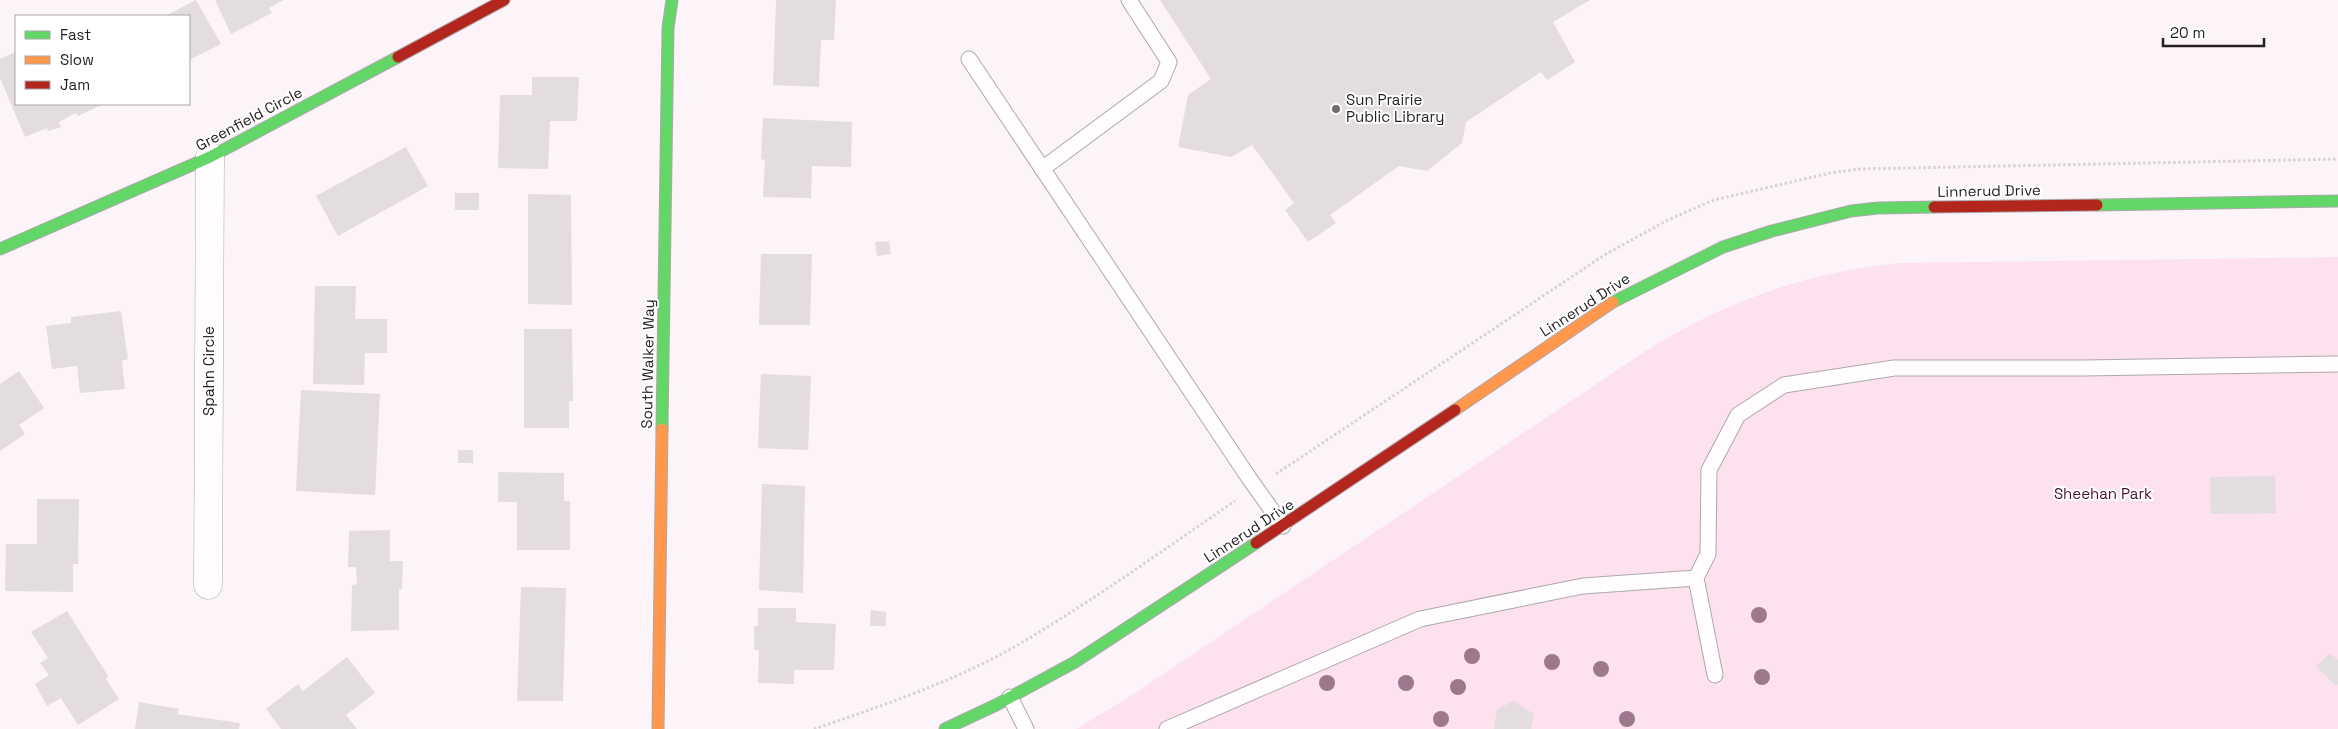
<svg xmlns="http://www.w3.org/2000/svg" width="2338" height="729" font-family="'Space Grotesk',sans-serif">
<rect width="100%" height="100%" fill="#fcf4f8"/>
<path fill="#fde1ee" d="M2338,257V729H1076L1129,697L1644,352C1723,302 1807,272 1900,263Z"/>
<g fill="#e4dde0">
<path d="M196,0L221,44L189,60V16H165Z"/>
<path d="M215,0H284L269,8L272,13L231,34Z"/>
<path d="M776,0H836L834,40H821L819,87L773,85Z"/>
<path d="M1160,0H1590L1553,22L1575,62L1547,80L1541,72L1466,122L1462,143L1427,171L1399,166L1330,215L1336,223L1308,242L1285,210L1294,203L1252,145L1231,157L1178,147L1188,95L1211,79Z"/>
<path d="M16,52V104H104L78,116L76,113L59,122L61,127L48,131L47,128L25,137L0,78V59Z"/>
<path d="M532,77H579L577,121H550L548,169L498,168L500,95H532Z"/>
<path d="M763,118L852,122L851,167L812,166L811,198L763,197L765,160L761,159Z"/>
<path d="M406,147L428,186L338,236L316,196Z"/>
<rect x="455" y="193" width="24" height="17"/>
<path d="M528,194L571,195L572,305L528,304Z"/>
<path d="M889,241L891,254L877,256L875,242Z"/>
<path d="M761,254H812L810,325H759Z"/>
<path d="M315,286H356L355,319H387V353H365L364,385L313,384Z"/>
<path d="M121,311L128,359L122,361L125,389L80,393L77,366L52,369L46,326L71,323V317Z"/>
<path d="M524,329H572L573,401H569V428H524Z"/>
<path d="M19,371L44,408L19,425L25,434L0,451V384Z"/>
<path d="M761,374L811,376L808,450L758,448Z"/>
<path d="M301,390L380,394L375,495L296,491Z"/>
<rect x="458" y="450" width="15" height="13"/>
<path d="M498,472L564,473V501H570V550H517V502H498Z"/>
<path d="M2275,476L2276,513L2211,514L2210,477Z"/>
<path d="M762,484L805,486L803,593L759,590Z"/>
<path d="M37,499H79L78,564H73V592L5,591L6,544H37Z"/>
<path d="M390,530V561H403L402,589H399V630L351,631L352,585L357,584L356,567H348L349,531Z"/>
<path d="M521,587L566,588L563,701H517Z"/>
<path d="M758,608H796V622L836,624L834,670H794V684L758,683L759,651L754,649V626H758Z"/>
<path d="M871,610L886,612V626H870Z"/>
<path d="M67,611L108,676L106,679L119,699L78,725L61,698L47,706L35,684L49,675L40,663L48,658L31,632Z"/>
<path d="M2330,653L2338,660V684L2336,686L2316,666Z"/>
<path d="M347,657L375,693L346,715L357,729H281L266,709L298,684L303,691Z"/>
<path d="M1514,701L1534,714L1531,729H1494L1497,709Z"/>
<path d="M139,702L179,709L177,714L240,723L239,729H135Z"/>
</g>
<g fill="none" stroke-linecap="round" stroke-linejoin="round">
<g stroke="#aea8ab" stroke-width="17">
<g id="lane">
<path d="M969,59L1249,478L1283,526"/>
<path d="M1042,169L1161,81L1169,62L1129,0"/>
<path d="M1696,578L1715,675"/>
<path d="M1010,697L1026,729"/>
<path d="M1167,729L1420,619L1583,586L1696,578L1708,554L1709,470L1738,415L1784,385L1894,368H2083L2338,364"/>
</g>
</g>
<g stroke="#aea8ab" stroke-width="29">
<path id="street" d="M208,585L210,157"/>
</g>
<g stroke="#aea8ab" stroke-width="13">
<g id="fast">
<path d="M2097,205L2338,201"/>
<path d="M0,249L210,157L398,57"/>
<path d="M1613,302L1723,247L1772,231L1851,211L1878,208L1934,207"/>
<path d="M662,429L668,28L672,0"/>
<path d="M945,729L996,705L1075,662L1256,543"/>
</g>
</g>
<g stroke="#aea8ab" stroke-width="13">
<g id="slow">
<path d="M1455,410L1613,302"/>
<path d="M658,729L662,429"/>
</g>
</g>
<g stroke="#aea8ab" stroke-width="13">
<g id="jam">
<path d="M398,57L504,0"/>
<path d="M1934,207L2097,205"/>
<path d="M1256,543L1455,410"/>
</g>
</g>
<g stroke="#d7d3d5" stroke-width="3" stroke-dasharray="2.5 2.5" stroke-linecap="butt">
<path d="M1276,474L1606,254L1668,220L1714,200L1830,173L1860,169L2338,159"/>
<path d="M814,729C876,708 949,683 1007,651C1086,606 1160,552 1235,501"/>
</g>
<use href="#lane" stroke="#fffdfe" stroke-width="15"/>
<use href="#street" stroke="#fffdfe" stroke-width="28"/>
<use href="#fast" stroke="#63d668" stroke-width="11"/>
<use href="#slow" stroke="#ff974d" stroke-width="11"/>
<use href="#jam" stroke="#b3261e" stroke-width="11"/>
</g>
<g fill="#9d778c">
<circle cx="1759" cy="615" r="8"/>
<circle cx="1472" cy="656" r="8"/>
<circle cx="1552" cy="662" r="8"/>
<circle cx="1601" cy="669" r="8"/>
<circle cx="1762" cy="677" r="8"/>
<circle cx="1327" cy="683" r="8"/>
<circle cx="1406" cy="683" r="8"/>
<circle cx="1458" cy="687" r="8"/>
<circle cx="1441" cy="719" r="8"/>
<circle cx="1627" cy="719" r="8"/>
</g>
<circle fill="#706a6c" stroke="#fff" stroke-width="2" cx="1336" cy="109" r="5"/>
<g text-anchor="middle" stroke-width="4" stroke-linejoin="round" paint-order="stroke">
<g font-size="15" fill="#241f21" stroke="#fff" text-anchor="start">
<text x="1346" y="105">Sun Prairie<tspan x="1346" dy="17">Public Library</tspan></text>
</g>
<g font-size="15" fill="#241f21" stroke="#fff">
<text transform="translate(249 119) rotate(-28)" y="5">Greenfield Circle</text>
<text transform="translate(1989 191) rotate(-1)" y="5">Linnerud Drive</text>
<text transform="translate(1585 305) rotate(-33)" y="5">Linnerud Drive</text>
<text transform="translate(648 364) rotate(-89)" y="5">South Walker Way</text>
<text transform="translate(209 371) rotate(-90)" y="5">Spahn Circle</text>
<text transform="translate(1249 531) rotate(-33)" y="5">Linnerud Drive</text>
</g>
<g font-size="15" fill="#4f1033" stroke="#fff">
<text x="2103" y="499">Sheehan Park</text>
</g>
</g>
<rect x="15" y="15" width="175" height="90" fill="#ffffff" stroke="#a7a5a6"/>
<rect x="25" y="31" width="25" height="8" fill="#63d668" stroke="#a7a5a6"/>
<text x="60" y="40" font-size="15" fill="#241f21">Fast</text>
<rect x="25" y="56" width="25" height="8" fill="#ff974d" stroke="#a7a5a6"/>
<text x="60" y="65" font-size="15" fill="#241f21">Slow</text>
<rect x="25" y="81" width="25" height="8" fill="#b3261e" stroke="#a7a5a6"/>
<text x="60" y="90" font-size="15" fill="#241f21">Jam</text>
<path d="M2163 38v8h101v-8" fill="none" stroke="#241f21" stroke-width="2.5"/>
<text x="2170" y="38" font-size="15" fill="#241f21" stroke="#ffffff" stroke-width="4" paint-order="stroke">20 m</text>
</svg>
